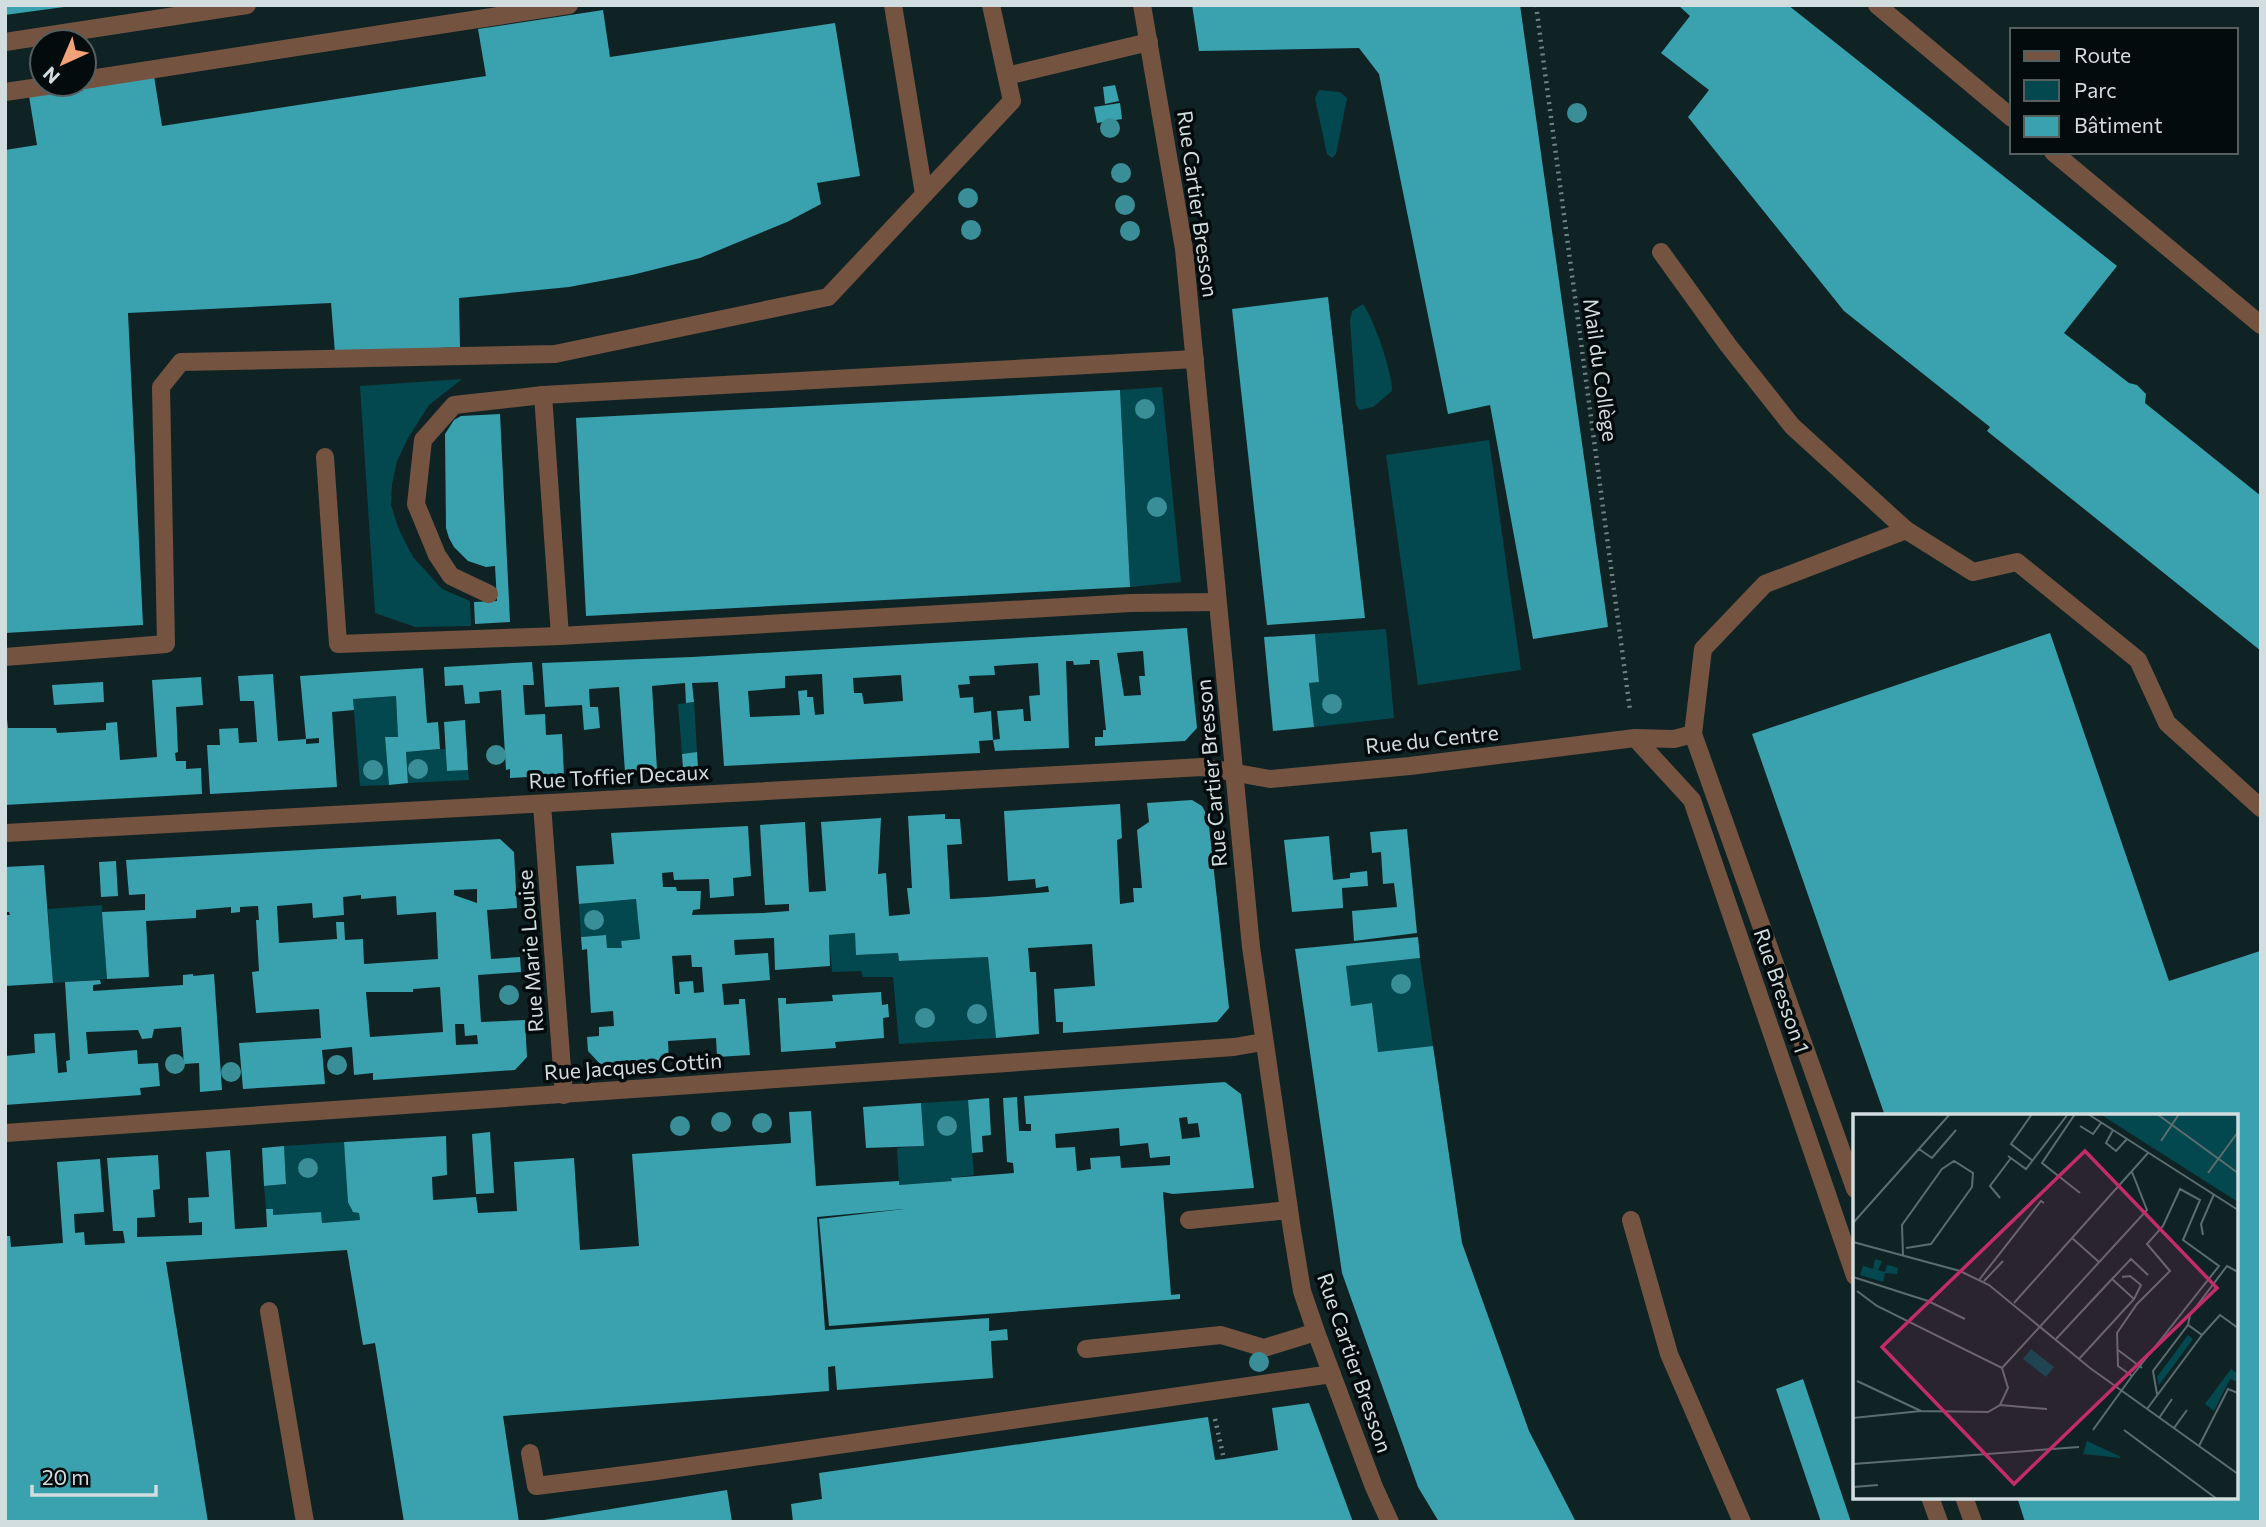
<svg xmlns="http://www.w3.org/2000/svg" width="2266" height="1527" font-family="Commissioner,sans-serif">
<rect width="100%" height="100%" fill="#0f2325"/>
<g fill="#04484f">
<path d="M1319,90L1340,92L1347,98L1336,154L1332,158L1327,154L1315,98Z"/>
<path d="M1363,304C1374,320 1392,371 1392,391L1373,407L1360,410L1356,405L1350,321L1352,311Z"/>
<path d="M462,379L429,405L408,438L397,461L392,484L391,505L399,530L413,557L442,589L470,601L471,626L415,627L375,613L360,386Z"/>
<path d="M1162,387L1181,582L1130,587L1120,390Z"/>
<path d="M1489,440L1521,670L1418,685L1386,455Z"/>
<path d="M1386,629L1394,718L1314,727L1309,683L1319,682L1315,634Z"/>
<path d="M396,696L398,737H385L389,785L360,786L353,699Z"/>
<path d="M694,702L697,752L682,754L678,704Z"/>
<path d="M446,749L447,771L468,770L469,780L408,783L406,752Z"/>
<path d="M636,899L640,939L621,941L622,948H607L606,935L581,937L579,904Z"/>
<path d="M102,905L107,979L53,983L48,909Z"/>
<path d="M855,933L857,955L898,953L899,961L988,957L996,1038L899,1044L893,977H863L861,971L832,972L829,935Z"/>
<path d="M1420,958L1433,1046L1378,1052L1372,1004L1351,1006L1346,966Z"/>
<path d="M968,1100L974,1175L952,1178V1181L899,1185L897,1148L924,1146L921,1103Z"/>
<path d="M344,1142L351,1210L359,1213L360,1220L322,1223L321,1212L273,1215L272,1209H266L264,1186L286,1184L284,1146Z"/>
</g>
<g fill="#3aa1ae" fill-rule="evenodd">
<path d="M5,5H64V7L5,15Z"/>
<path d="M1192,5H1520L1608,627L1533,639L1490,405L1448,414L1379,74L1359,48L1199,51Z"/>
<path d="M1678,5H1788L2117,266L2064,333L2129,383L2137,385L2146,394L2145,403L2261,496V651L1987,431L1990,427L1844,311L1688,117L1709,90L1661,53L1690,16Z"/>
<path d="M603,10L610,57L835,23L860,176L817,183L821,204L787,222L700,258L632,275L569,287L459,298L460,347L335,353L331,303L128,313L143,625L5,633V150L37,145L29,96L154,76L162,126L486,76L478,29Z"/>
<path d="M1115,85L1119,101L1105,104L1103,87Z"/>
<path d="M1120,103L1122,119L1097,123L1094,107Z"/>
<path d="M1328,297L1365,618L1267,625L1232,309Z"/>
<path d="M1120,390L1130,587L586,616L576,418Z"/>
<path d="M500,414L510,622L475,624L474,602L497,601L495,566L486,567L468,561L454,547L449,538L446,528L445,434L454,420L461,416Z"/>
<path d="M1187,628L1197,728L1185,741L1095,746V737H1103V730H1106L1099,660H1090V664L1074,665L1073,661H1066L1069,748L995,751L993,740L1000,739L997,711L1023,709L1024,721H1031L1029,696L1040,695L1038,663L994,666L995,675L969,676L970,684L958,685L960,698L973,697L974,713L991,711L993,740L979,741L980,753L724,766L718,682L692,683L694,702L686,703L685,683L652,686L657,770L625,772L619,687L589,689L590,707H598L600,728L584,730L582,705L545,707L542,663L692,657ZM1143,651L1145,676H1139L1141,695L1124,696L1117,653ZM822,674L824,714L815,715L813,697H807V690L798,691L800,715L750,717L748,691L785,688V676ZM901,675L903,701L864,704L862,693H854L853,678Z"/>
<path d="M2050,633L2169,981L2260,951L2261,953V1522H2025L2017,1497H2236V1116H1885L1752,734Z"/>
<path d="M1315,634L1319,682L1309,683L1314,727L1273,731L1264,637Z"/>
<path d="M532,662L534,685H523L525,715L545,714L546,735L562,734L564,775L510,778V769L506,770L501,690L479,692L480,703L465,704L463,685L445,686L444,667Z"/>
<path d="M423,668L427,723L438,722L440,749L406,752L408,783L389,785L385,737H398L396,696L353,699L354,710L332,712L337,787L210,794L207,745H220L219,729L238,728L239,743L257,742L254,701H240L238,676L273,674L278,741L306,739V744L319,743V738L306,739L300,676Z"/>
<path d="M201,677L203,705L176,707L178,752L175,753L176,761H186V769L201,768L202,794L5,805V719H7L8,728H56L57,733L106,730V723L117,722L120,760L157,757L152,680Z"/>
<path d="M103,682L104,702L54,705L52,685Z"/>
<path d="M465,720L468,770L447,771L444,722Z"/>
<path d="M697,752L698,768L683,769L682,754Z"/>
<path d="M1192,800L1202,806L1208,817L1229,1008L1217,1022L1063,1033V1022H1056L1054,989L1095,986L1092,944L1028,948L1030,972H1036L1039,1034L996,1038L988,957L899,961L898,953L856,955L855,933L829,935L830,966L775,970L774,938L734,940L735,955L768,953L770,980L722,984L724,1005L739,1004V999H745L750,1055L717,1057L716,1038L668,1041L669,1060L601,1065L588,1051L587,1037L599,1036V1027L614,1026L613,1011L591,1013L587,949L582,950L581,937L606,935L607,948H622L621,941L640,939L636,899L579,904L576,866L614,864L611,833L748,826L751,876L733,878L734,896L710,898L709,879L674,880L673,872L662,873L663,887H676L677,891H701L700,909L693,910L692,915L763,913L789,911V904L765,905L760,825L805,822L809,892L826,891L821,822L881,818L878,874L886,873L889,916L910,914L907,888H912L908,816L945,814V819H960L962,844L947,845L950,899L987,897L1049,892L1048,886L1036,888L1035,879L1008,881L1004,811L1120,804L1122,838L1117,840L1120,904L1134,902L1133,888H1142L1137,830L1149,822L1147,803ZM691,955L692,967H702L704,992L694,993L693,981L679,982L680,994H675L672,956Z"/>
<path d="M1407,829L1417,933L1354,941L1352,911L1397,907L1394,883L1383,884L1381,852L1372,853L1370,832Z"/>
<path d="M1329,836L1333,880L1350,878V873L1367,871L1368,886L1342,888L1343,908L1292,912L1284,840Z"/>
<path d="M500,839L514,852L517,908L487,910L491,959L520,957L521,972L478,975L481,1022L525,1020L527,1057L515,1070L373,1080V1073L354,1075L352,1047L322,1050L325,1084L243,1089L239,1043L321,1038L319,1009L256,1013L252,972L259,971L256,920H259L258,906L240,907V912L231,913V907L196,910V918L146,921L149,977L107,979L102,912L145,910V894L129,895L126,860ZM477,889V903L454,895V890ZM361,895V899L396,896L397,915L436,912L438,959L364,964L363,939L345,940L344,922H336L337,939L279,943L277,906L312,903L313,918L344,915L343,897ZM440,987L443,1032L370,1037L366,992H413V989ZM455,1024H464L465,1036L477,1035L478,1044L456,1045Z"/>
<path d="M116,861L118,896L101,897L99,862Z"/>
<path d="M44,865L53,983L5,986V915H10L9,912H5V867Z"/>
<path d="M1418,937L1420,958L1346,966L1351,1006L1372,1003L1378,1052L1433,1046L1462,1243L1529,1431L1576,1522H1439L1418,1487L1342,1273L1295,949Z"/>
<path d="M193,974V976L214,974L222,1090L200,1092L199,1063L184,1064L181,1027L154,1029L152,1038L142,1039L138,1030L86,1032L88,1054L137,1050L138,1064L158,1063L160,1086L140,1088L141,1095L5,1105V1056L35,1053L34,1034L55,1033L58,1073L67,1072L66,1061L70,1060L65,982L100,980L101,984L93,985V991L183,985V975Z"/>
<path d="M881,992L882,1005L888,1004L889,1017L883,1018L884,1038L835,1042L836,1048L781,1052L778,998H786V1004L833,1001L832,995Z"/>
<path d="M1225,1082L1241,1094L1254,1188L1173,1194L1163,1192L1171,1295L1180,1294V1299L829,1326L819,1219L904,1209L817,1217L825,1330L989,1318V1331L1007,1329L1008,1340L991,1341L993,1378L837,1390L835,1366L828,1367L829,1391L503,1416L519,1522H404L375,1343L363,1345L347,1250L166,1262L208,1522H5V1236H10L11,1247L63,1243L57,1162L100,1159L104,1212L74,1214L75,1233L84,1232L85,1245L125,1243L123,1231H113L107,1158L158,1155L160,1189L153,1190L155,1217L137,1218V1237L202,1235V1222L189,1223L188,1198L209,1197L206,1152L230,1150L235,1229L267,1227L266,1209H273V1215L321,1212L322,1223L360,1220L359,1213L353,1212L348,1202L344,1142L446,1136L447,1175L432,1177L433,1200L476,1197L478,1213L517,1211L514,1162L574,1158L580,1250L639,1246L632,1154L791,1143L789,1112L811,1111L816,1186L899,1181V1185L952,1181L951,1178L1014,1173L1013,1163L1007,1162L1003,1098L1017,1097L1019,1131H1031V1124H1026L1024,1096ZM1187,1117L1188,1124L1198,1123L1200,1137L1182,1139L1179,1118ZM1119,1128L1120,1146L1148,1143L1150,1158L1170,1156V1165L1121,1168L1120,1156L1090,1158L1091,1169L1077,1171L1075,1147L1056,1148L1055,1134Z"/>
<path d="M989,1098L991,1135L982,1136L983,1152L972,1153L968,1100Z"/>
<path d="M921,1103L924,1146L866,1148L863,1107Z"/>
<path d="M490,1132L494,1193L476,1194L472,1134Z"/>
<path d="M284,1146L286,1184L264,1186L262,1148Z"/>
<path d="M1803,1379L1851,1522H1821L1776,1389Z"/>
<path d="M1309,1403L1353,1522H793L791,1504L822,1499L819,1473L1208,1417L1215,1460L1224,1459L1278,1450L1272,1408Z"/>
<path d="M727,1490L732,1522H544V1520Z"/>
</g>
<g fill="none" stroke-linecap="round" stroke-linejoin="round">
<g stroke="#738385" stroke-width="4.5" stroke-dasharray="2 5" stroke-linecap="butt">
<path d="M1536,5L1630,710"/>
<path d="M1215,1419L1224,1459"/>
</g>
<g stroke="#755341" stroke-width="18">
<path d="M893,5L924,194"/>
<path d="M1142,5L1184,249L1251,947L1292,1230L1302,1291L1316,1332L1374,1487L1390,1522"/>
<path d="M1877,5L2012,118"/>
<path d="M5,42L247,5"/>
<path d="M1007,76L1149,42"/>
<path d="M84,80L569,5"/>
<path d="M5,92L60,84"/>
<path d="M2053,152L2261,325"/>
<path d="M1661,252L1728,345L1792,426L1906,530"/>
<path d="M1195,359L543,395L560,636L1131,603L1217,602"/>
<path d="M325,457L338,644L560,636"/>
<path d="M489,594L451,576L437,555L416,504L423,440L454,405L543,395"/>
<path d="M5,657L166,644L161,387L181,362L555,354L828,297L1012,101L991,5"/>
<path d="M1693,734L1703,649L1765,584L1906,530L1973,572L2017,562L2138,660L2167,723L2261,808"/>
<path d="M1635,738L1692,800L1855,1276"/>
<path d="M542,805L564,1095"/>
<path d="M5,833L1203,767L1270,779L1410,766L1635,738L1674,739L1693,734L1855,1189"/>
<path d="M5,1133L1234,1047L1263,1042"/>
<path d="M1189,1220L1289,1210"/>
<path d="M1631,1220L1669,1354L1742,1522"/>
<path d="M269,1311L305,1522"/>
<path d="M1086,1349L1221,1335L1264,1348L1316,1332"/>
<path d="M530,1453L536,1486L649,1472L1332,1374"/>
<path d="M1930,1497L1939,1522"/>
<path d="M1964,1497L1973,1522"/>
</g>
</g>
<g fill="#3a8e98">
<circle cx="1577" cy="113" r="10"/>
<circle cx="1110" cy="128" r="10"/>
<circle cx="1121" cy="173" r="10"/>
<circle cx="968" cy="198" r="10"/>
<circle cx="1125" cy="205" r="10"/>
<circle cx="971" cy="230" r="10"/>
<circle cx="1130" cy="231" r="10"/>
<circle cx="1145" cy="409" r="10"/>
<circle cx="1157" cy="507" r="10"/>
<circle cx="1332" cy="704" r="10"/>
<circle cx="496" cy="755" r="10"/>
<circle cx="418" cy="769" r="10"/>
<circle cx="373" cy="770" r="10"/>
<circle cx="594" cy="920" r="10"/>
<circle cx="1401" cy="984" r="10"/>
<circle cx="509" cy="995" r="10"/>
<circle cx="977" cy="1014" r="10"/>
<circle cx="925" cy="1018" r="10"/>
<circle cx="175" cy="1064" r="10"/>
<circle cx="337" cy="1065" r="10"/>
<circle cx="231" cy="1072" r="10"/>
<circle cx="721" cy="1122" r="10"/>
<circle cx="762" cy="1123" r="10"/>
<circle cx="680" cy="1126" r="10"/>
<circle cx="947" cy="1126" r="10"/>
<circle cx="308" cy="1168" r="10"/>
<circle cx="1259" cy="1362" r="10"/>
</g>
<g text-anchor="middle" stroke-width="7" stroke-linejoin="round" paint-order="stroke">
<g font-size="21" fill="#d1dddf" stroke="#040b0c">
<text transform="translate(1197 204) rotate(82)" y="7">Rue Cartier Bresson</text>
<text transform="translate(1600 370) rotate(82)" y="7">Mail du Collège</text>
<text transform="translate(1432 740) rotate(-6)" y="7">Rue du Centre</text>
<text transform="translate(1212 773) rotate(-95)" y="7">Rue Cartier Bresson</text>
<text transform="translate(619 777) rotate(-3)" y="7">Rue Toffier Decaux</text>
<text transform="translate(531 951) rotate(-94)" y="7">Rue Marie Louise</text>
<text transform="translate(1781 991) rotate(71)" y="7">Rue Bresson 1</text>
<text transform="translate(633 1067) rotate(-4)" y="7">Rue Jacques Cottin</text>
<text transform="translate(1354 1363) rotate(71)" y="7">Rue Cartier Bresson</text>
</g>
</g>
<g transform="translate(1853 1114)">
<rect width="385" height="385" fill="#0f2325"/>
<path d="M247,0H385V88L308,39ZM22,145L29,147L25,156L32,158L34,151L39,152L45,154L44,160L32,159L30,168L7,161L10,152L20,155ZM335,221L340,225L306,271L304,263ZM178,235L201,253L193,263L170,245ZM378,255L385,260V268L377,265L361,297L352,290ZM234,327L266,342L268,344L230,340Z" fill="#04484f"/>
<path fill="none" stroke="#5d6d6f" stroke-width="2" d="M179,0L158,30L180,47M222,0L189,49L227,79M235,0L385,96M304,0L385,59M227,12L240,20L248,9M260,16L253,29L263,37L274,25M308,27L326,0M66,35L79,44L103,16M155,42L173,55L215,0M355,59L385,18M147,84L137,72L158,44M0,109L97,0M350,121L348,110L361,80M219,124L246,148M0,128L107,157L136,171L237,254L385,360M50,142L49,111L89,55L101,47L120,59L119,73L78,130L53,134M0,163L75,187L112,205M269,163L277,162L288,171L281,185M259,165L278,145L295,161M126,166L188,87L191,89M131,167L150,147M4,177L24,192L149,254L294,96L279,58M161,189L295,39M335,211L337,201L374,152L385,158M349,221L367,201L385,214M203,225L259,165L281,185L226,245M265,236L289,254M4,267L68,297M147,291L194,295M294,295L349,221L335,211L300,257L304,280M0,304L68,297L135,298L147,291L155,274L149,254M306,304L319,285M321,314L334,296M240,316L279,262L265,252L264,219L284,190L317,157L294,130L310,112L327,75L347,86L330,126L366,152L279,262M271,316L364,385M346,332L375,275L385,279M0,350L226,333M1,385V373L25,371"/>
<path fill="#c42c68" fill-opacity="0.15" stroke="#c42c68" stroke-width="3.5" d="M232,37L364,174L161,370L29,233Z"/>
<rect width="385" height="385" fill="none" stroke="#d1dddf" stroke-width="3.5"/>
</g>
<rect width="2266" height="1527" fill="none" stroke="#d1dddf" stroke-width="14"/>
<rect x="2010" y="28" width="228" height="126" fill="#040b0c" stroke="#565f60" stroke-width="2"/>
<rect x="2024" y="51" width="35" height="10" fill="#755341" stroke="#565f60" stroke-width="2"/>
<text x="2074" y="63" font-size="21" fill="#d1dddf">Route</text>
<rect x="2024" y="80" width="35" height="21" fill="#04484f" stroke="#565f60" stroke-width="2"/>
<text x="2074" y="98" font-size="21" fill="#d1dddf">Parc</text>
<rect x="2024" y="116" width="35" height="21" fill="#3aa1ae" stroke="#565f60" stroke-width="2"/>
<text x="2074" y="133" font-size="21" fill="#d1dddf">Bâtiment</text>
<g transform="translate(63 63) rotate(224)"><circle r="33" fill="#040b0c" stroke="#565f60" stroke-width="2"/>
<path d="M0-5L12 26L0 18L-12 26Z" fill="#f0a279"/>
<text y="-10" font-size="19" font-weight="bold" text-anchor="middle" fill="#d1dddf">N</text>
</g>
<path d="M32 1485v10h124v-10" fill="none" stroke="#d1dddf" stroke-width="3.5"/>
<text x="42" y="1485" font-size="21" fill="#d1dddf" stroke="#040b0c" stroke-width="5" paint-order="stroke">20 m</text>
</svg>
